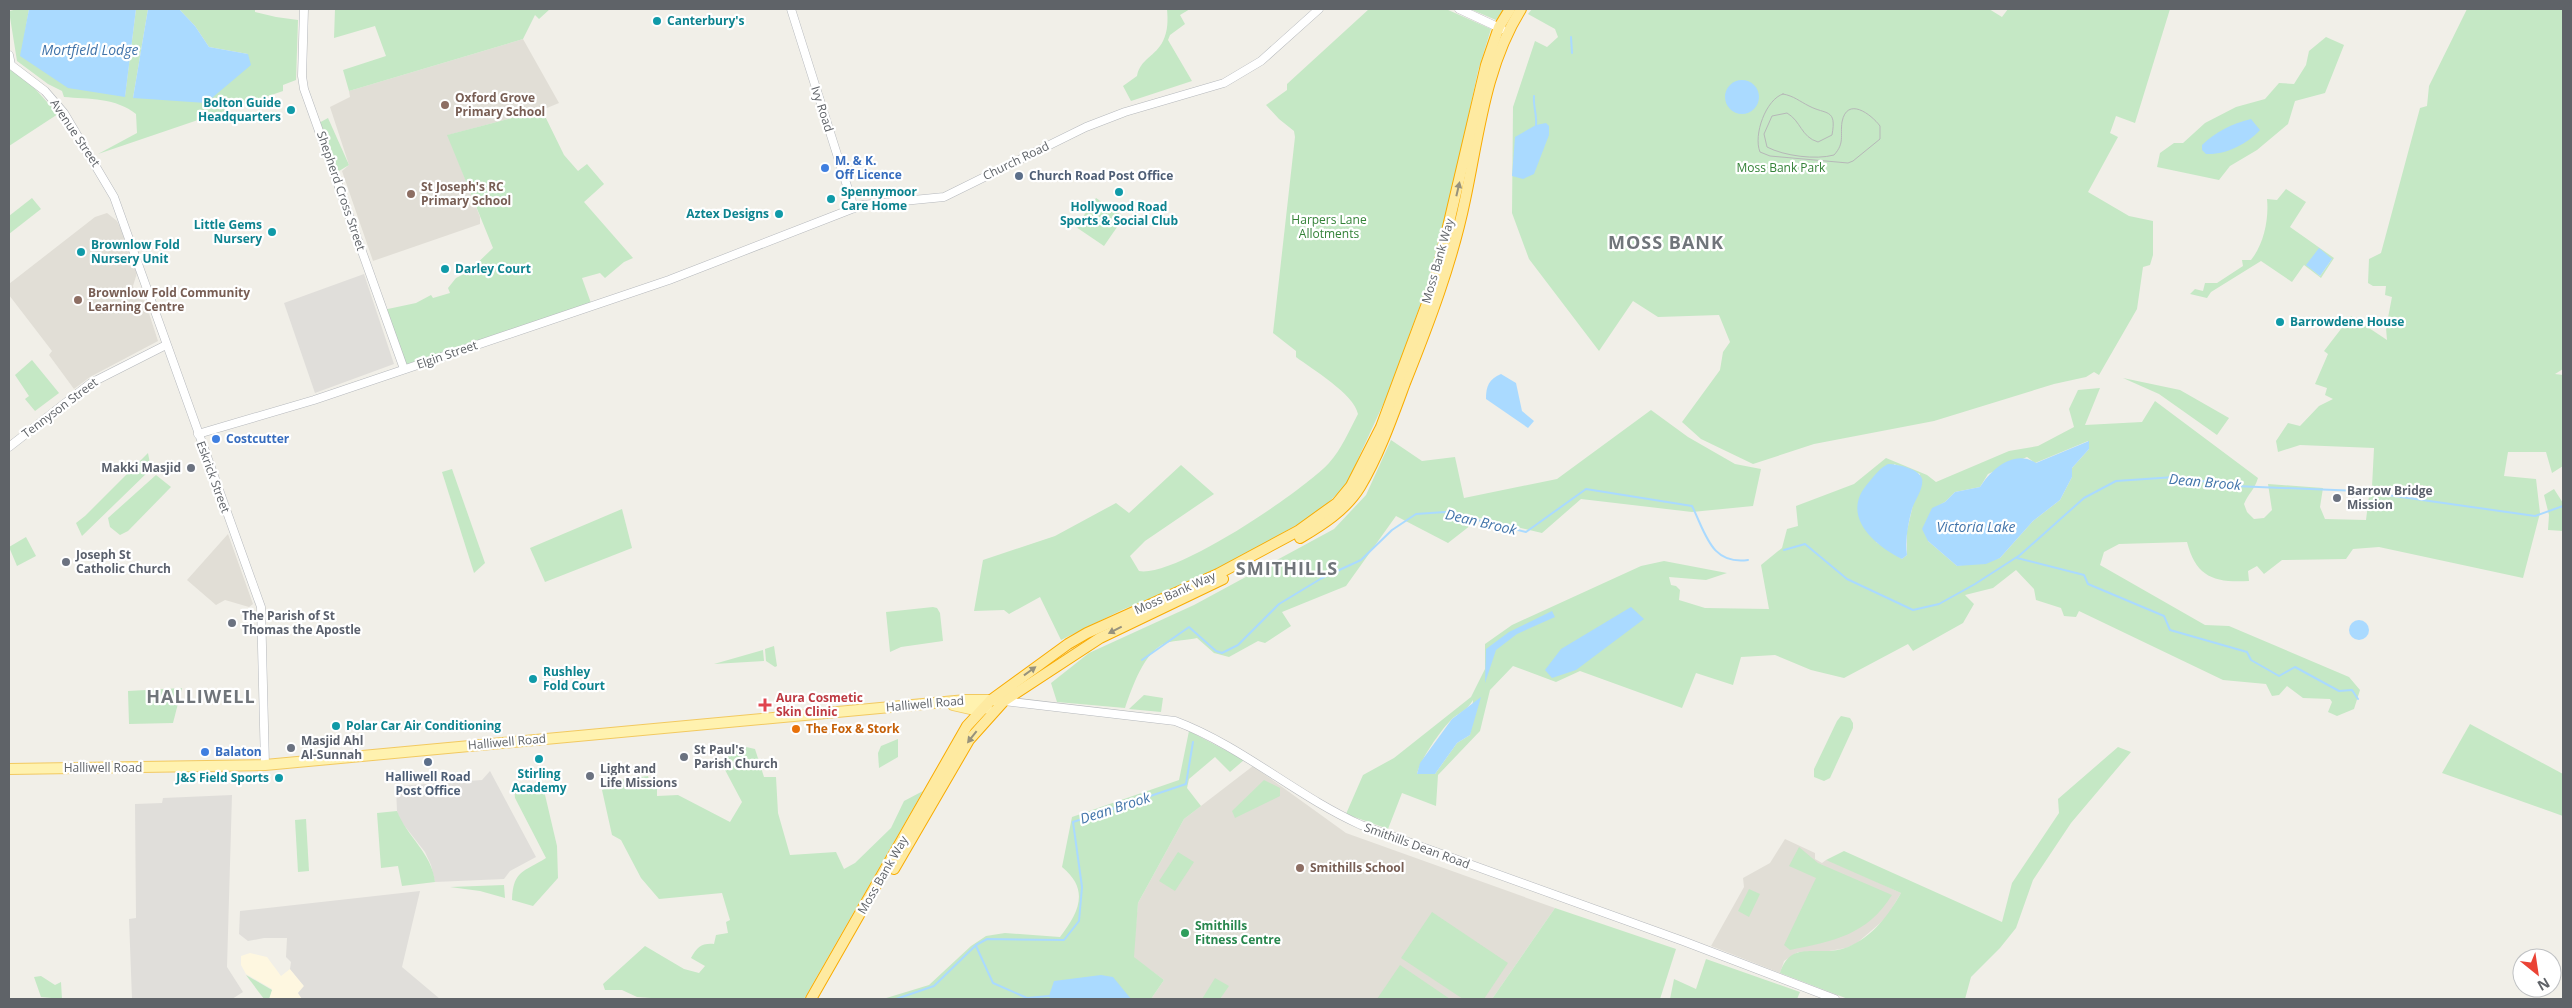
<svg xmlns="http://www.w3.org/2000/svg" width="2572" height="1008" font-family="'Open Sans',sans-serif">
<rect width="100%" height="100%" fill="#f1efe8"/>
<path fill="#fef7e0" d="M250,953L267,957L281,976L290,969L304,986L298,993L302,999H269L272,989L246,974L241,965V956Z"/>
<g fill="#e0deda">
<path d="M364,274L394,364L315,393L284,303Z"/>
<path d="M490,771L536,857L510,871L504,879L435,882L431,865L425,852L400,820L397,811L396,788L398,786L482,780Z"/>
<path d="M232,795L227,967L243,992L232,999H132L129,919L136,918L135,804L162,803L163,798Z"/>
<path d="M420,891L402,967L440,999H302L298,993L304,986L290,969L291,962L286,957L287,938H264L248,941L239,934L240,911Z"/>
</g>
<g fill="#e1ded6">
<path d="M523,39L559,103L542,110L448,135L480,217V224L373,261L342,171L349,165L330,107L350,97L349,91Z"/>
<path d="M107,213L117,221L121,229L137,273L133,286L137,297L145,301L158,341L90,377L74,389L49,355L52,351L9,295V284L95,217Z"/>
<path d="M228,534L253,604L249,607L225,600L216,605L187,580Z"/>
<path d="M1253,766L1346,833L1555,908L1492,999H1151L1164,980L1133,957L1138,903L1184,819Z"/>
<path d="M1785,839L1815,853V859L1822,863L1826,860L1832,861L1901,893L1886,918L1857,943L1846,948L1829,951L1798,952L1784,961L1780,973L1711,946L1744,887L1743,878L1770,863Z"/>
</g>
<g fill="#c5e8c5" fill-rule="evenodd">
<path d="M18,9H29L21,56L125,96L136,9H148L133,98L248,54L209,47L195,26L179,9H255V12L276,17L298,20L296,80L283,85V91L98,154L137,133L136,114C117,98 88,99 64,97L62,91L48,84L17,61L9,11Z"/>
<path d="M335,9H550L539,19L535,15L523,39L349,91L343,70L386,56L375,26L334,38Z"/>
<path d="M1167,9H1190L1180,15L1185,24L1170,35L1168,40L1192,81L1131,101L1123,86L1137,76C1140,59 1156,56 1163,41C1168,31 1168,20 1167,9Z"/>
<path d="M1369,9H1446L1491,29L1478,71L1454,183L1429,281L1387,396L1346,485L1318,513L1208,575L1122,610L1061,640L1040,597L1009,614L1004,610L974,611L983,560L1055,536L1116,503L1129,513L1181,465L1214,494L1145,541L1130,556L1139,571C1175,578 1303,491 1329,463C1341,450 1349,431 1358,414C1354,394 1312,369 1296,357V351L1273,333L1295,137L1294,131L1279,119L1266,105L1287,90V84Z"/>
<path d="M1470,9H1504L1496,20Z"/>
<path d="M1532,9H1989L2002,17L2008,9H2170L2135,123L2116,116L2110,133L2118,137L2088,192L2129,216L2153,221V255L2150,265L2143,267L2137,309L2099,375L2094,372L2086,377L2054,384L1934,421L1814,444L1753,464L1701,439L1682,422L1720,370L1723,352L1730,342L1719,315L1658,317L1633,301L1599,351L1529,259L1512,213L1513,107L1535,41L1547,47L1558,37L1555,29L1528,14Z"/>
<path d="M2467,9H2563V369L2555,374L2563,375V466L2552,473L2546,452H2508L2504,476L2536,479L2540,513L2523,578L2379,547L2353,549L2346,559L2282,560L2264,574L2257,566L2248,571L2249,581C2214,583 2196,577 2187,542L2119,544L2104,552L2100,565L2205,625L2229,626L2349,677L2360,690L2354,709L2337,716L2328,712L2332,702L2330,699L2303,698L2287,686L2279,695L2272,696L2266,684L2223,680L2079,611L2076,617L2064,616L2061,608L2036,600L2034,589L2016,570L1993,588L1965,595L1974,604L1963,623L1913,651L1908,644L1844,678L1811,670L1775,655L1741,657L1733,685L1696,673L1682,708L1580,671L1556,682L1513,666L1490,690L1480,731L1438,775L1436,806L1402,793L1388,829L1346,814L1363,775L1394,758L1471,697L1485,669V644L1512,625L1641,566L1664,561L1727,573L1706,580L1669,577L1671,585L1676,586L1680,590L1679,600L1705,608L1769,609L1761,565L1782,548L1787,529L1798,526L1796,506L1854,484L1886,458L1927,475L1936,482L2009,451L2038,446L2074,427L2069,409L2078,390L2100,388L2085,425L2142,422L2155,401L2258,478C2255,489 2248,494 2244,504L2247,512L2254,519L2264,518L2272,510L2268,484L2323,488L2320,507L2325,519L2366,520L2369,496L2422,498L2423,485L2372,487L2374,448L2300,445L2278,452L2276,441L2288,423L2300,426L2319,406L2333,399L2325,395L2327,388L2315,384L2328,354L2324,351L2351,316L2387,340L2386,328L2392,297L2385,295L2386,286H2373L2368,283L2369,259L2381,253L2420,108L2427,106L2429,86ZM2088,441L2089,449L2072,468V477L2060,500L2033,521L2000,558L1957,566L1928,541L1932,509L1945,502L1955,492L1980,487L1988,474L2027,457L2035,463ZM1894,464L1920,474L1907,531V555L1902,559L1876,542ZM1473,700L1470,735L1457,743L1435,774H1417C1420,760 1442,728 1453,718C1461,712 1468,709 1473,700Z"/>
<path d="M2326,37L2344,45L2325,93L2295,101L2288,124L2257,150L2230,166L2219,180L2157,167L2160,153L2174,143H2183L2205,123L2236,107L2265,99L2279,83L2294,84L2306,65L2309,51Z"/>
<path d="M9,69L28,81L58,114L9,146Z"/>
<path d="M542,110L564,155L578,171L587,164L604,184L584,202L633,258L624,262L605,278L600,273L582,278L591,303L404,369L383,310L416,303L431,295L433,298L450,293L448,288L456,278L468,272L493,248L447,135Z"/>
<path d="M328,118L349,165L334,174L317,124Z"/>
<path d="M2286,189L2306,202L2290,227L2334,258L2321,278L2304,265L2292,282L2261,261L2211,292L2207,298L2190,294L2195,289L2203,291L2205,283H2217L2243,266L2242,260H2251C2264,244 2269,219 2267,199L2277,200ZM2332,259L2320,276L2307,265Z"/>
<path d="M32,198L41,209L9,234V216Z"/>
<path d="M1096,198L1124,217L1104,246L1076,227Z"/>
<path d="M32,360L59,393L35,411L25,399L29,396L15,375Z"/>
<path d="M2123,378L2180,390L2229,418L2217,435L2159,394Z"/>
<path d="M1651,410L1688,437L1735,464L1761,469L1753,506L1692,512L1581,499L1542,533L1480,518L1448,543L1396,516L1346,586L1282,612L1291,626L1265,643L1258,641L1229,657L1214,653L1197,638C1188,640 1176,640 1166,643C1144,651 1132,688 1125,708L1057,702L1051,683L1089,653L1194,605L1334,529L1366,495L1391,440L1422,461L1455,457L1464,498L1557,479Z"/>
<path d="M148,453L151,469L82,536L76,523L85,516Z"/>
<path d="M452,469L485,563L474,573L442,472Z"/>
<path d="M156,475L171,487L128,531L120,535L110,527L108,518Z"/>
<path d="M2554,489L2563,503V531L2548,530L2549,515L2544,495Z"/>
<path d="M622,509L632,548L545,582L530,548Z"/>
<path d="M26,537L36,556L17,566L9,547Z"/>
<path d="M933,607L937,608L940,613L943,641L901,647L890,652L886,612Z"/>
<path d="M774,646L777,666L775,667L766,661L765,649Z"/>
<path d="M763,650L764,661L714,664Z"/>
<path d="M182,688L173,723L129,724L128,691Z"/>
<path d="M1144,695L1163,698L1161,712L1129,709Z"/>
<path d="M1841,716L1850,718L1853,723V728L1830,778L1824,781L1814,777V769L1837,721Z"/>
<path d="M2470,724L2563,774V816L2442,773Z"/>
<path d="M1189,731L1244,760L1230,772L1215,757L1189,779L1187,788L1201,806L1184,819L1138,903L1134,957L1164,980L1151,999H883L929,985L971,946L986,936L1005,933L1060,937C1079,912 1090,890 1062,867L1072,817L1179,780Z"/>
<path d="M898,739V757L879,768L878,753L881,746Z"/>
<path d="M742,746L755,749L764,777H776L778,813L790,855L836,852L844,869L855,863L891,828L904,801L923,791L804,999H665L637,997L622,990H605L603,984L645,946L684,969L699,973L705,966L691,958C697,947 702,943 714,944L716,935L728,933L726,922L730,920L722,893L659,899L641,878L621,840L612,835L602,790L606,788L604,782L648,776L652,787L657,789V796L678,795L730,822L742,802L724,768L728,756Z"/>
<path d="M2118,747L2131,752L2071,823L2033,880L2016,928L2000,948L1971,977L1965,999H1848L1780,973C1791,937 1821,959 1848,947C1873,936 1888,916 1901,893L1826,860L1844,851L2002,922L2012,883L2059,813L2058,799Z"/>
<path d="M1264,780L1280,788V796L1235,818L1232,811Z"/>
<path d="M542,782L557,846L558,878L533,906L512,900C513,870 524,872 546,858L515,798L514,788Z"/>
<path d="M397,811C407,837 432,853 435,882L402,886L398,866L381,868L377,813Z"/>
<path d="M306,819L309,871L298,872L295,820Z"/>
<path d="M1799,847L1818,863L1892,895C1867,935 1834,941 1790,950L1784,945L1816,878L1789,866Z"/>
<path d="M1178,852L1194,862L1175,891L1159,881Z"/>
<path d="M504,885L505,898L480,891L450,887Z"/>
<path d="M1749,889L1760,894L1749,917L1738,911Z"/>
<path d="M1555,908L1676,949L1660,999H1492Z"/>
<path d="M1432,912L1508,963L1484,999H1463L1401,958Z"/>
<path d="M1706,959L1800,992L1797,999H1670L1674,979L1696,989Z"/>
<path d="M1400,965L1450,999H1377Z"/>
<path d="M246,975L272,990L269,999H264Z"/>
<path d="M41,976L55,985L61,982L62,999L41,997L34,977Z"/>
<path d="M1215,978L1229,986L1220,999H1202Z"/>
</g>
<g fill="#aadaff">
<path d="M29,9H136L125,97L68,88L20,56Z"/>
<path d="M148,9H179L195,26L209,47L248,54L251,65L206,103L133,98Z"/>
<circle cx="1742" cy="97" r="17"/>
<path d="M2251,119L2260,130C2247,144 2226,155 2206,154L2202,150V145C2217,131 2231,124 2251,119Z"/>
<path d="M1546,123L1549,126V135L1534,174L1523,179L1512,176L1515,137L1536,125Z"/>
<path d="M2319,248L2332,259L2320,276L2306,265Z"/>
<path d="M1501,374L1516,383L1522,411L1534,421L1528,428L1486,399C1486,386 1489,379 1501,374Z"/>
<path d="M2089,441V449L2072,468V477L2060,500L2033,521L2000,558L1986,564L1957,566L1928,541L1922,529L1932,508L1945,502L1955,492L1980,487C1992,468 2015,449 2036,463Z"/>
<path d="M1888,464C1897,464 1920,469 1922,479C1924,488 1915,500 1912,509C1908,524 1905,539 1907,555L1902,559C1873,544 1839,515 1869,482C1875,475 1880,468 1888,464Z"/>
<path d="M1631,607L1644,619L1576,670L1552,678L1545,670L1561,649Z"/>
<path d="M1552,611L1555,617L1517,634L1496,650L1485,683L1486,649L1509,632Z"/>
<circle cx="2359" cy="630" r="10"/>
<path d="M1481,697L1470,735L1457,743L1435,774H1417L1420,763L1452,719Z"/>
<path d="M1101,975L1113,977L1131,999H1050L1049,996L1054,981Z"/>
</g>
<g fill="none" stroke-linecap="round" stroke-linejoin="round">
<g stroke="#aadaff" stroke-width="2">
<path d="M1571,37L1572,53"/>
<path d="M1534,96C1533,105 1537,115 1536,125"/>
<path d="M1784,550L1805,544L1847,579L1913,610L1939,604L1975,584L2020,555L2084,498L2116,481L2175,477L2235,486L2359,491L2535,516L2563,506"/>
<path d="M2017,558L2084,575L2088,584L2164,616L2170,630L2247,652L2251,660L2279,676L2295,667L2339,691L2352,690L2358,699"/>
<path d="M1142,660L1189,627L1216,651L1222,653L1238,645L1279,604L1322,578L1361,560L1392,530L1416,514L1445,512L1526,532L1586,489L1692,506C1706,534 1711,565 1748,560"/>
<path d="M976,946L993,983L1027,998L1049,996"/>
<path d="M896,999L934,986L976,945L987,939L1064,940L1079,921L1082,887L1073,822L1186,784L1193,742"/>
</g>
<g stroke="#b5b8bc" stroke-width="9">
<g id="tertiary">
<path d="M304,9L302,76L304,89L404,369"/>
<path d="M791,9L854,208"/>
<path d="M1459,9L1502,29"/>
<path d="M9,55L11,65L45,91L64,113L114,197L261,607L265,765"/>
<path d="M198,434L314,400L669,280L862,205L944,197L1086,127L1125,112L1224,83L1261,61L1319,9"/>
<path d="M9,447L91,383L166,345"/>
<path d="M1004,701L1175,721C1242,746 1296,796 1361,825L1683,941L1835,999"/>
</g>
</g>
<g stroke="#f2c960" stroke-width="12">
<g id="primary">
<path d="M953,705L975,710L987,708"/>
<path d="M9,769L265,765L966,700H997"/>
</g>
</g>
<g stroke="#f9ab00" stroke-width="12">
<g id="trunk">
<path d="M1300,538C1322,525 1346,510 1360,487C1379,455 1392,418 1405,383C1429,323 1452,263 1465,200C1479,134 1485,67 1521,9"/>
<path d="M894,869L969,740L1004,701L1100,638L1223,579"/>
<path d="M811,999L967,726L991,700L1068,644L1087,633L1218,574L1298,531L1337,503L1351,486L1381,427L1435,282L1486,65L1499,27L1510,9"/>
</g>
</g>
<use href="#tertiary" stroke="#fff" stroke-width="8"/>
<use href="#primary" stroke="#fff2af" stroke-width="10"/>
<use href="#trunk" stroke="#feeaa1" stroke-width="10"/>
<path stroke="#b6b7b8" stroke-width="1" d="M1783,94C1794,96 1799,101 1809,106C1826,115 1837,108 1832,135L1818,142C1801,137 1801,121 1787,113L1772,116L1764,134L1767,147C1784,156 1816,160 1834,155C1845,143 1840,136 1842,122C1847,96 1871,114 1880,126V139L1853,161L1848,163L1770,156L1760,152C1753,135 1766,99 1783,94Z"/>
</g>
<defs><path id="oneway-solid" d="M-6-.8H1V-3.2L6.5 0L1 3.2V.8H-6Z" transform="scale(1.25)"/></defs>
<g fill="#97927c">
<use href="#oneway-solid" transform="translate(1458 189) rotate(-77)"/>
<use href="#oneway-solid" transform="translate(1115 630) rotate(153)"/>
<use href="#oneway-solid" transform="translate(1030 671) rotate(-36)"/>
<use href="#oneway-solid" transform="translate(972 737) rotate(128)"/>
</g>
<g fill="#0f9aa8" stroke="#fff" stroke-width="2">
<circle cx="657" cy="21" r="5"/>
<circle cx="291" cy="110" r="5"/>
<circle cx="1119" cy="192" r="5"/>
<circle cx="831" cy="199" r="5"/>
<circle cx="779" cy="214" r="5"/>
<circle cx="272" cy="232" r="5"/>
<circle cx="81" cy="252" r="5"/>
<circle cx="445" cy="269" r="5"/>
<circle cx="2280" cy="322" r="5"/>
<circle cx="533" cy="679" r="5"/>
<circle cx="336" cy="726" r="5"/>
<circle cx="539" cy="759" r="5"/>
<circle cx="279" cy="778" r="5"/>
</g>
<g fill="#8d6e63" stroke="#fff" stroke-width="2">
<circle cx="445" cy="105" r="5"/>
<circle cx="411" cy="194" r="5"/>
<circle cx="78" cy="300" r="5"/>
<circle cx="1300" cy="868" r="5"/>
</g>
<g fill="#3f7fe0" stroke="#fff" stroke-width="2">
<circle cx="825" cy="168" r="5"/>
<circle cx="216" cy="439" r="5"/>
<circle cx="205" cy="752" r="5"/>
</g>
<g fill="#5c6f8a" stroke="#fff" stroke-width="2">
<circle cx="1019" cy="176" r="5"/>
<circle cx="428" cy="762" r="5"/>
</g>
<g fill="#6b7280" stroke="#fff" stroke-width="2">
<circle cx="191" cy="468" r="5"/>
<circle cx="2337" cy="498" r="5"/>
<circle cx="66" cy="562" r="5"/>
<circle cx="232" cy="623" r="5"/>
<circle cx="291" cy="748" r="5"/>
<circle cx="684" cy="757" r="5"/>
<circle cx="590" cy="776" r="5"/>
</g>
<path fill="#e0444e" stroke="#fff" stroke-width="2" d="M762.5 697.5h5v5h5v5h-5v5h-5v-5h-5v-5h5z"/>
<circle fill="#e8710a" stroke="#fff" stroke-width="2" cx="796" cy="729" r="5"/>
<circle fill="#2e9e5b" stroke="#fff" stroke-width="2" cx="1185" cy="933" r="5"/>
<g text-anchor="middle" stroke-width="4.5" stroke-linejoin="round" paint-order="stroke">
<g font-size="12" font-weight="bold" fill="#0d838f" stroke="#fff" text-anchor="start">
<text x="667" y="25">Canterbury's</text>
<text x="281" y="107" text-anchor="end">Bolton Guide<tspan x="281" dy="14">Headquarters</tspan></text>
<text x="841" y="196">Spennymoor<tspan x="841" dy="14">Care Home</tspan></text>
<text x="1119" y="211" text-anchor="middle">Hollywood Road<tspan x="1119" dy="14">Sports &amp; Social Club</tspan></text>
<text x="769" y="218" text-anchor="end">Aztex Designs</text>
<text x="262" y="229" text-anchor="end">Little Gems<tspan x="262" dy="14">Nursery</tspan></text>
<text x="91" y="249">Brownlow Fold<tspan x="91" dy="14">Nursery Unit</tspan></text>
<text x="455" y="273">Darley Court</text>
<text x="2290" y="326">Barrowdene House</text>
<text x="543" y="676">Rushley<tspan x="543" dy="14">Fold Court</tspan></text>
<text x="346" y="730">Polar Car Air Conditioning</text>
<text x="539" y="778" text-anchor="middle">Stirling<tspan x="539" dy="14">Academy</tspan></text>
<text x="269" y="782" text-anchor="end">J&amp;S Field Sports</text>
</g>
<g font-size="12" font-weight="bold" fill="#785e54" stroke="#fff" text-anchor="start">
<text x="455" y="102">Oxford Grove<tspan x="455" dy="14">Primary School</tspan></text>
<text x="421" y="191">St Joseph's RC<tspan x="421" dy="14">Primary School</tspan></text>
<text x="88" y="297">Brownlow Fold Community<tspan x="88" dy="14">Learning Centre</tspan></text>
<text x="1310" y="872">Smithills School</text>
</g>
<g font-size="12" fill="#5f6368" stroke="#fff">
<text transform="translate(822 109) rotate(72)" y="4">Ivy Road</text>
<text transform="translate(75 133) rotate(56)" y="4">Avenue Street</text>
<text transform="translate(1016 161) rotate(-26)" y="4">Church Road</text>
<text transform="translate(341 191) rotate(71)" y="4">Shepherd Cross Street</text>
<text transform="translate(1438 261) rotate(-74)" y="4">Moss Bank Way</text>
<text transform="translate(447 355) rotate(-19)" y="4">Elgin Street</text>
<text transform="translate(60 408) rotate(-37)" y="4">Tennyson Street</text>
<text transform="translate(213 477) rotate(70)" y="4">Eskrick Street</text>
<text transform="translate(1175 593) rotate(-24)" y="4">Moss Bank Way</text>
<text transform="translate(925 704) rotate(-5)" y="4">Halliwell Road</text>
<text transform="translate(507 742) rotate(-5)" y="4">Halliwell Road</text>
<text x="103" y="772">Halliwell Road</text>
<text transform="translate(1417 846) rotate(20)" y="4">Smithills Dean Road</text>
<text transform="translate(883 875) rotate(-60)" y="4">Moss Bank Way</text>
</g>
<g font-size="12" font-weight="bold" fill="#366cbe" stroke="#fff" text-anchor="start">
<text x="835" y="165">M. &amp; K.<tspan x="835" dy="14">Off Licence</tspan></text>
<text x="226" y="443">Costcutter</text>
<text x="215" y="756">Balaton</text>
</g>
<g font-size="12" fill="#348238" stroke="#fff">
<text x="1781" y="172">Moss Bank Park</text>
<text x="1329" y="224">Harpers Lane<tspan x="1329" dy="14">Allotments</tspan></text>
</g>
<g font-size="12" font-weight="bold" fill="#4e5e75" stroke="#fff" text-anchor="start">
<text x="1029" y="180">Church Road Post Office</text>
<text x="428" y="781" text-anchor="middle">Halliwell Road<tspan x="428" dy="14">Post Office</tspan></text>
</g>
<g font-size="12" font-weight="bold" fill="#5b616d" stroke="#fff" text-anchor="start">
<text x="181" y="472" text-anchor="end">Makki Masjid</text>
<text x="2347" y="495">Barrow Bridge<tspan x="2347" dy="14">Mission</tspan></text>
<text x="76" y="559">Joseph St<tspan x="76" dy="14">Catholic Church</tspan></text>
<text x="242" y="620">The Parish of St<tspan x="242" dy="14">Thomas the Apostle</tspan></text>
<text x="301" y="745">Masjid Ahl<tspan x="301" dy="14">Al-Sunnah</tspan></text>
<text x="694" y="754">St Paul's<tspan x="694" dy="14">Parish Church</tspan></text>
<text x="600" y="773">Light and<tspan x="600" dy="14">Life Missions</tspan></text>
</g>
<g font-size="12" font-weight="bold" fill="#be3a42" stroke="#fff" text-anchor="start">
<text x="776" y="702">Aura Cosmetic<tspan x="776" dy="14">Skin Clinic</tspan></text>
</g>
<g font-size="12" font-weight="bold" fill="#c56008" stroke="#fff" text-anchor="start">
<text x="806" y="733">The Fox &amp; Stork</text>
</g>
<g font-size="12" font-weight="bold" fill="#27864d" stroke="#fff" text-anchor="start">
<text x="1195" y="930">Smithills<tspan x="1195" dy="14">Fitness Centre</tspan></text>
</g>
<g font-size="14" font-style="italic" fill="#4174aa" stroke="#fff">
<text x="90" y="55">Mortfield Lodge</text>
<text transform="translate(2205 482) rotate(5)" y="5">Dean Brook</text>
<text transform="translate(1481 522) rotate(13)" y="5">Dean Brook</text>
<text x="1976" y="532">Victoria Lake</text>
<text transform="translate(1115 808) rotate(-18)" y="5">Dean Brook</text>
</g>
<g font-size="18" font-weight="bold" letter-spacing="1" fill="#70757a" stroke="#fff">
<text x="1666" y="249">MOSS BANK</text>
<text x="1287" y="575">SMITHILLS</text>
<text x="201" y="703">HALLIWELL</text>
</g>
</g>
<rect width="2572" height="1008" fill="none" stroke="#5f6368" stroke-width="20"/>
<g transform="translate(2537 973) rotate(150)"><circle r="24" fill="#ffffff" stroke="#bfc1c3"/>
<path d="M0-4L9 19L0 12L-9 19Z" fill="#ea4335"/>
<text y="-8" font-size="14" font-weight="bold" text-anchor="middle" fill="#5f6368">N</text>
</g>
</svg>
